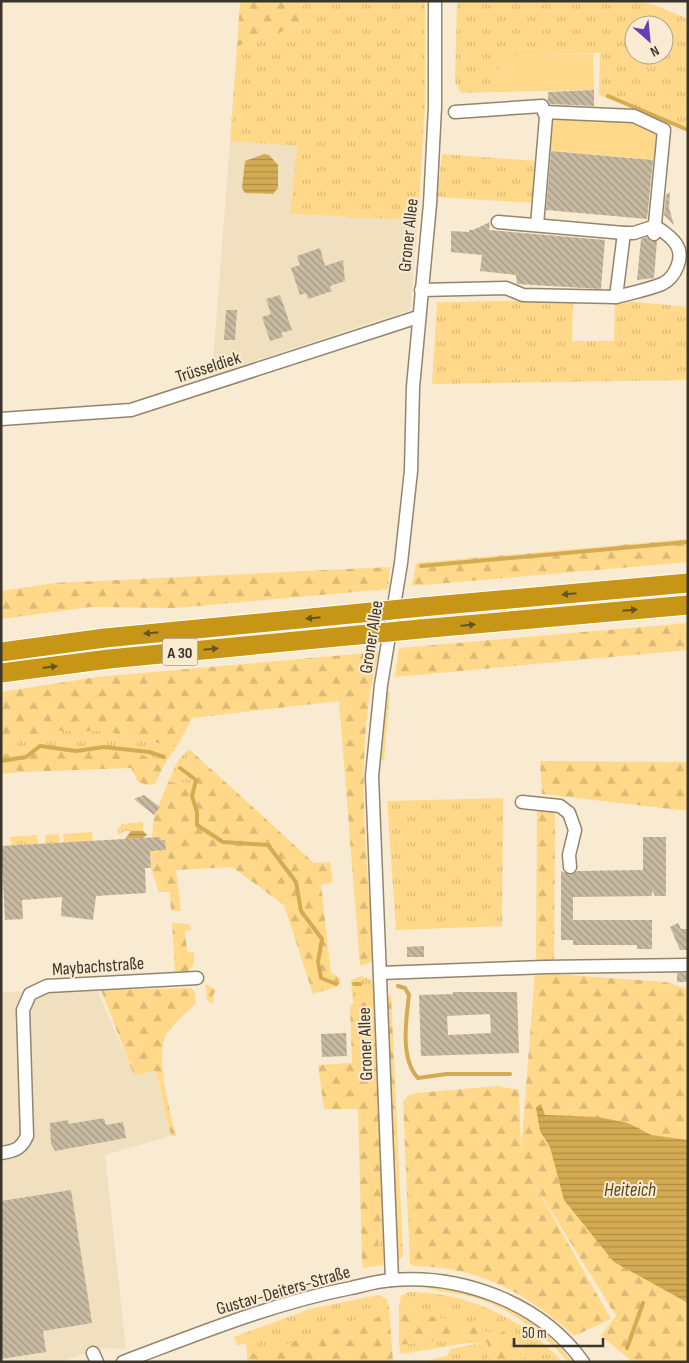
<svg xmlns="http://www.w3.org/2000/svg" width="689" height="1363" font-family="'Sofia Sans Condensed',sans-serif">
<defs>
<pattern id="grass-tufts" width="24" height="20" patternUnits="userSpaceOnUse" patternTransform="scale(1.25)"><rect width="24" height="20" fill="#ffd889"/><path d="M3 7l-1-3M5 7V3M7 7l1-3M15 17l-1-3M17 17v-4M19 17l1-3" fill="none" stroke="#dbba76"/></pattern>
<pattern id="forest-firs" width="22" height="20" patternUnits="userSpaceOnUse" patternTransform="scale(1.25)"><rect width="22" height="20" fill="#ffd889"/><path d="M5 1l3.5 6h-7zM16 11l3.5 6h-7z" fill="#dbba76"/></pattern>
<pattern id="water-rules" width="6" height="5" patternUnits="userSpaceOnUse" patternTransform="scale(1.25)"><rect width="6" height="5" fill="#d4ab53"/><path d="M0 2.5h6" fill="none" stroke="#ad8c45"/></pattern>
<pattern id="building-back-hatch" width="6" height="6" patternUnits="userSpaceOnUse" patternTransform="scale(1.25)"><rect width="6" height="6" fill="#c7baa1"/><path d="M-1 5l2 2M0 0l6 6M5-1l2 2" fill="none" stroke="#a39883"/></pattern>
</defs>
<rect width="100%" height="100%" fill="#f9ebd1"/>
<g fill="#f1e0c0">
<path d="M230,141L297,146L291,214L418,220L410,310L212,375Z"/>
<path d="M97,990L134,1074L156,1071L171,1136L105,1155L126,1349L104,1348L60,1362H1V992Z"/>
</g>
<g fill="url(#grass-tufts)" fill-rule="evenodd">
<path d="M303,1H425V105L418,220L290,214L297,146L230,141L237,46L300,26Z"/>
<path d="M635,1L655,5L688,19V131L599,95L600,53L498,56L499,92L461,93L455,82L457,2ZM634,25H664V55H634Z"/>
<path d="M442,154L537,161L533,203L437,197Z"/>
<path d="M573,300L572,341H614L615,300L688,307V380L432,384L437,302Z"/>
<path d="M48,731H105L169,746L179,743L164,765L163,761L88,751L71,753L57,746L1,755V746Z"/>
<path d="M189,749L186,760L196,775L190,783L168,782L179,759Z"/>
<path d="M1,766L22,772L1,774Z"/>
<path d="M503,798L502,926L396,930L387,801Z"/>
<path d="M143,822V831H125L118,835L117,829L122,824Z"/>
<path d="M92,832L93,841L64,843L63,834Z"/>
<path d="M59,834L60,843L45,844V835Z"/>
<path d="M37,835L38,844L11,846L10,837Z"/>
<path d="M361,976L372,980L376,997L353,1004L351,980Z"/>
<path d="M387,1229L383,1235V1265L363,1268L362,1260L379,1257L378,1230Z"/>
<path d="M426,1287C481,1287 540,1316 572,1362H568C544,1333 509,1308 473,1297C463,1294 430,1291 426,1287Z"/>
<path d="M409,1292C467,1292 523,1318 562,1362H529L507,1325L505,1331L498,1334L485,1332L464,1323L420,1314L410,1306H399L401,1296Z"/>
<path d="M378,1295L387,1299L389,1307L380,1317L355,1320L336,1329L308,1336L257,1357L248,1351L245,1343L237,1346L234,1337L310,1309Z"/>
<path d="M472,1336L473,1342L401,1354L399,1345Z"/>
<path d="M487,1342L490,1362H422L447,1356L451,1349Z"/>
</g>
<g fill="url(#forest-firs)">
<path d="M240,1H303L300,26L237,46Z"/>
<path d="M688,539V562L412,586L416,563Z"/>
<path d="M390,567L388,589L176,608L90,607L1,619V591L54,583Z"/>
<path d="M688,623V650L395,677L399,648Z"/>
<path d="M379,652C352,751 368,859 373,961L360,966L339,701L192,718L179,743L170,746L105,731H49L1,746V692L97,677Z"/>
<path d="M390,692L384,760L377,762L384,693Z"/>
<path d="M58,746C78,757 82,750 104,750C123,750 144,755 163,761L164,765L155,784L147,785L138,782L131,768L22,772L1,766V755Z"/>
<path d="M189,749L314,863L330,862L333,882L321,885L331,973L340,978L339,986L313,994L284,905L232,867L176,870L181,911H171L170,892H159L151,868V853H144L152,838L154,817L168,782L190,783L196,775L186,760Z"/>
<path d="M540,761L688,762V811L542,794Z"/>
<path d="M537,807H555L554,974L666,982L688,989V1362H633L601,1336L616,1316L532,1180L611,1319L574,1336C526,1293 480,1267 414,1266L410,1264L403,1102L408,1096L417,1093L497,1086L519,1090L521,1152L536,958Z"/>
<path d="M172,923L189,924L192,930L185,931L187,952H194V964L186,973L175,972Z"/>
<path d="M206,984L216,990L213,995L214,1004L207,1001Z"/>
<path d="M191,988L195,992L196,1003C189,1011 168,1028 165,1037C156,1063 170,1110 176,1136H171L156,1071L134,1075L101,990Z"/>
<path d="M391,995L403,1256L397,1262L385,997Z"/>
<path d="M376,997L387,1229L378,1230L379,1257L362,1260L358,1109H324L318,1065L352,1063L350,1005Z"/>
<path d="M399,1306H410L420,1314L464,1323L485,1332L498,1334L504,1331L507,1325L515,1332L516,1343L529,1362H490L487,1342L473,1344L471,1336L399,1345Z"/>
<path d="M387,1307H389L393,1362H247V1348L257,1356L308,1336L336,1329L355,1320L380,1317Z"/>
</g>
<g fill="#ffd889">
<path d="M593,54L594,90L499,92L498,56Z"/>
<path d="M550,118L642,123L656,130L658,140L657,160L547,150Z"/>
</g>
<g fill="url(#water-rules)">
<path d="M264,154L269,155L278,165V188L273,194L245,193L242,188L245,161Z"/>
<path d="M131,831H143L147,835L143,838L125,839Z"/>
<path d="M541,1104L545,1115L598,1117L628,1123L651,1135L688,1140V1303L614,1262L564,1200L550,1147L540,1131L536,1107Z"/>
</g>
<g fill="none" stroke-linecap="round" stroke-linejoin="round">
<g stroke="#d4ab53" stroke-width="4">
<path d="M608,96L688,130"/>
<path d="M421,566L688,542"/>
<path d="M1,761L26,757L40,746L76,751L104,747L149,752L164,757"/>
<path d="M180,768L196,780L192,796L197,812V825L223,842L268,845L296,882L301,911L322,939L318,962L321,978L336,984"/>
<path d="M354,984H360"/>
<path d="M398,986L405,988L409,995C406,1020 400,1059 418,1078L447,1074H510"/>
<path d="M627,1348L643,1303"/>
</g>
</g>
<g fill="url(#building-back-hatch)" fill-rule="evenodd">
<path d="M594,90V106L550,104L548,101V92Z"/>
<path d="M551,151L653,160L647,219L546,210Z"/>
<path d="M670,192L669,208L674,225L664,215L666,195Z"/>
<path d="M490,222L489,230L605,240L601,289L517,284L516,275L480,271L482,255L451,252V231L469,232V230H473Z"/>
<path d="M647,237L650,241H657L654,278L637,280L641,239Z"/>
<path d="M320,248L325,266L343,260L345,281L330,286L332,291L308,299L306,293L300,295L291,268L300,265L297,256Z"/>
<path d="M280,295L292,330L281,333L283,337L270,341L262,317L271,314L266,299Z"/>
<path d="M226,310H237L235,340H224Z"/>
<path d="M144,795L160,807L154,815L134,799Z"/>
<path d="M160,837L161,840H165L166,850L150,851L151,868H145L146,893L96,896L93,920L61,916L62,897L22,900L23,919L5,920L1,846Z"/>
<path d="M643,837H666V896H655L652,890V896L573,897V920H652V949H637V945H573V940H561V871L570,875L577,871L643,870Z"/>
<path d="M678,923L681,929H688V950H680L670,927Z"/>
<path d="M424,946V957H407V947Z"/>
<rect x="677" y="973" width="11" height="9"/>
<path d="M453,992H517L519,1053L421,1056L419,995L453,994ZM490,1014L491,1033L448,1035L447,1016Z"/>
<path d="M346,1033L347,1056L322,1057L321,1034Z"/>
<path d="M104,1118L106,1125L123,1122L126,1138L55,1151L51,1144L50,1123L68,1120L69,1124Z"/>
<path d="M71,1190L92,1323L43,1331L46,1352L1,1359V1201Z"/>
</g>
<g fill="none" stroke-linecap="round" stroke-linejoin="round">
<g stroke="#91856d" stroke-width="15">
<g id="minor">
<path d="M455,112L542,106L546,117L537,225"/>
<path d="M544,112L634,116L664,130L654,234"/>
<path d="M498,222L624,233H634L655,226C662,231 671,236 676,244C685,257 675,278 662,284C647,290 631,293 616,297"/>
<path d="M421,290L506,288L523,295L616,297L624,233"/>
<path d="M1,419L131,410L418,317"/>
<path d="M522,802L560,806L569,813L575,830L569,855L570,867"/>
<path d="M380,973L546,967L688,965"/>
<path d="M1,1153C15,1151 21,1149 27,1136L23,1010L30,994L47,986L197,978"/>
<path d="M392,1280L372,776L381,685L401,563L411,471L413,387L430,204L435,107V1"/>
<path d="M93,1353L97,1362"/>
<path d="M123,1362C198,1334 273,1303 351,1288C364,1285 378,1281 392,1280C462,1274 541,1303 583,1362"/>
</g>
</g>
<g stroke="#fff" stroke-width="21">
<g id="highway">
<path d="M422,607L688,583"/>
<path d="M420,629L688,605"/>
<path d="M1,652L105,638L361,613"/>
<path d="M1,673L109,659L358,635"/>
</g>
</g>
<use href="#minor" stroke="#fff" stroke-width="12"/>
<use href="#highway" stroke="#c89616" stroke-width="19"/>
<g stroke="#fff" stroke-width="21" stroke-linecap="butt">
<g id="highway-bridge">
<path d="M361,613L422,607"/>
<path d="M358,635L420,629"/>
</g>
</g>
<use href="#highway-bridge" stroke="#c89616" stroke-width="19"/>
</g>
<defs><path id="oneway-solid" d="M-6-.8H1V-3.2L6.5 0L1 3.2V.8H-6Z" transform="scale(1.25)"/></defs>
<g fill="#655225">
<use href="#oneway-solid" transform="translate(569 594) rotate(175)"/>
<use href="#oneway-solid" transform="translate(630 610) rotate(-5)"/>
<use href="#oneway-solid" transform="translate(313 618) rotate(174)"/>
<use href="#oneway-solid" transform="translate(468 625) rotate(-5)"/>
<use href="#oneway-solid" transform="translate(151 633) rotate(174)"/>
<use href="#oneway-solid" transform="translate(211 649) rotate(-6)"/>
<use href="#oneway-solid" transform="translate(50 667) rotate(-7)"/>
</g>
<g text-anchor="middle" stroke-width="4" stroke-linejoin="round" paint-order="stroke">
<rect fill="#f9ebd1" stroke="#736c5d" stroke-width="1" x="162.5" y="638.5" width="35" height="27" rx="4"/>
<g font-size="16" font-weight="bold" fill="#3a352b">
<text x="180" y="658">A 30</text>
</g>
<g font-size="18" fill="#3a352b" stroke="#f9ebd1">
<text transform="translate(408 235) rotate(-84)" y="6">Groner Allee</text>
<text transform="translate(208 367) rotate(-18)" y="6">Trüsseldiek</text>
<text transform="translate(371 637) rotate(-81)" y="6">Groner Allee</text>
<text transform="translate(98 966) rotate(-4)" y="6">Maybachstraße</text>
<text transform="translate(365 1044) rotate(-92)" y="6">Groner Allee</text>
<text transform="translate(283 1290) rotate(-16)" y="6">Gustav-Deiters-Straße</text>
</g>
<g font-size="19" font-style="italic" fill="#574520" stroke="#f9ebd1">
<text x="630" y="1196">Heiteich</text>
</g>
</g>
<rect width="689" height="1363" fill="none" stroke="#3a352b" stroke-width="5"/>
<g transform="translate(649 40) rotate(153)"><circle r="24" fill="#f9ebd1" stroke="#ada28f"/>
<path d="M0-4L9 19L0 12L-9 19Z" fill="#673eb7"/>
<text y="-8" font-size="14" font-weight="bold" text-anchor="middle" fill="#3a352b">N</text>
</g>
<path d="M514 1338v8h89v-8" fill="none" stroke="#3a352b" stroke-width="2.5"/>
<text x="522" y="1338" font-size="15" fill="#3a352b" stroke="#f9ebd1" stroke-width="4" paint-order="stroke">50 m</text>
</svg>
